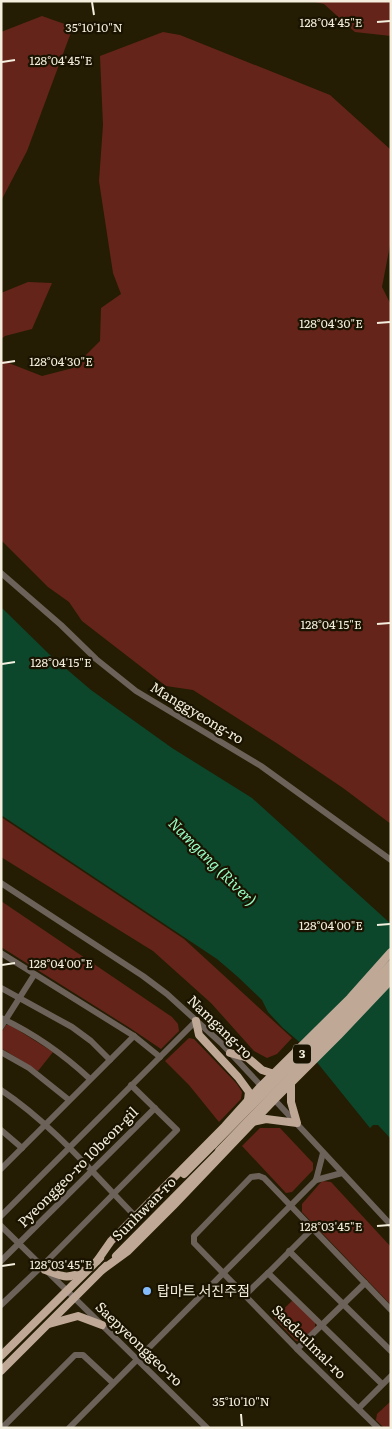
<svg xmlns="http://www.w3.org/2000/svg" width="392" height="1429" font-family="Literata,'Noto Sans KR',serif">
<rect width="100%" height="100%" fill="#241d03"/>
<g fill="#652419">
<path d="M310,1H391V36L355,32L324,4Z"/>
<path d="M42,16L73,27L27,151L1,201V32Z"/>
<path d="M163,32L180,35L330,95L391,150V240L382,287L391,305V824L343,788L278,744L193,690L166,686L82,621L69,602L48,587L1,540V360L42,376L73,368L100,341L101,308L121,294L113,273L99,181L103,125L100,56Z"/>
<path d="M28,282L52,283L32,329L5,336L1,339V293Z"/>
<path d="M1,817L184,939L292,1038L277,1054L267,1058L254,1051L211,1003L153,951L1,857Z"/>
<path d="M1,901L172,1017L178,1024L179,1031L161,1049L130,1028L1,947Z"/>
<path d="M6,1025H10L53,1052L38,1071L1,1048V1033Z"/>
<path d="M189,1038L194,1039L237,1084L242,1092L241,1099L219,1122L189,1085L165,1061Z"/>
<path d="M260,1128H280L313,1163V1170L292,1192L286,1193L242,1146Z"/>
<path d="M322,1181L331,1182L391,1247V1305L302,1212V1204Z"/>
<path d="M293,1300L315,1322V1328L302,1342L296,1341L274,1318Z"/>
<path d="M391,1401V1426L384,1428L376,1420L377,1414Z"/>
</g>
<path fill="#0c472c" d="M1,607L50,655L91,690L172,748L252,798L391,924V1139L378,1125H373L370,1128L303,1045L283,1028L268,1012L262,1000L238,977L217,959L1,815Z"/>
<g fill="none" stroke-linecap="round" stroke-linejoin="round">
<g stroke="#6d6259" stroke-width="6">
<path d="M1,573L61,625L96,659L136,691L261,766L391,860"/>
<path d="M1,883L143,976L167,994L221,1043L264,1089"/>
<path d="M1,953L134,1036L160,1057"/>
<path d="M1,988L72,1027L91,1041L110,1060"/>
<path d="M1,1018C35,1034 63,1054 90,1079"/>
<path d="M1,1027L34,975"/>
<path d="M1,1052L29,1068L69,1100"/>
<path d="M1,1090C52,1124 93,1173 135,1216"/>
<path d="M271,1096L391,1225"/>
<path d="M1,1130L22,1148"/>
<path d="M1,1169L134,1036"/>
<path d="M316,1180L342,1173"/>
<path d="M1,1216L196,1021"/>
<path d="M1,1226L207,1428"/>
<path d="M289,1251L391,1351"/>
<path d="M1,1261L155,1108"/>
<path d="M268,1273L313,1228"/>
<path d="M245,1295L268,1273L382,1384"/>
<path d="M1,1305L42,1266L177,1130L131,1085"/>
<path d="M297,1349L365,1283"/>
<path d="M359,1408L391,1376"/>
<path d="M2,1428L75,1355H83L113,1383"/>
<path d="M69,1428L316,1180L323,1153"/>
<path d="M378,1428L297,1349L194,1243V1236L251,1177L259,1176L264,1178L391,1310"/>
</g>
<g stroke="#bfa996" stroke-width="8">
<path d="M196,1021L199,1035L238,1077L249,1092L248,1100"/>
<path d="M230,1053L248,1058L262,1070L274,1074"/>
<path d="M252,1122L266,1119L297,1123L291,1102V1084"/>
<path d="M184,1174L213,1145"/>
<path d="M116,1256L217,1154"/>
<path d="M97,1261L111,1241L225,1126L261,1086L350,998L391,952"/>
<path d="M45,1270C61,1275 66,1281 82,1271"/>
<path d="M102,1270L128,1251L173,1206L275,1099L338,1036L391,980"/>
<path d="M49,1324L78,1316L102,1325"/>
<path d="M1,1356L100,1258"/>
<path d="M1,1371L106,1266"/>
</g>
<g stroke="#bfa996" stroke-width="8">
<path d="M213,1145L391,964"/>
<path d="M219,1151L391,972"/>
</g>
</g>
<path fill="none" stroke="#f3eede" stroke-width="2" d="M92,2L94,15M377,22L390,21M2,62L15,60M377,323L390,322M2,363L15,361M377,624L390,623M2,664L15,662M377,925L390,924M2,965L15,963M377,1226L390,1225M2,1266L15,1264M241,1414L242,1426"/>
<circle fill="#84bcfb" stroke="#1a1300" stroke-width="2" cx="147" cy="1291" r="5"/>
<g text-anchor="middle" stroke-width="4.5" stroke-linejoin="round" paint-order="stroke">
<rect fill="#1a1300" stroke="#b2ac9b" stroke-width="1" x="293" y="1044.5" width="18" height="19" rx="4"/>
<g font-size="12" font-weight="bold" fill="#f3eede">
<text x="302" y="1058">3</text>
</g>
<g font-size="14" fill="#f3eede" stroke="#1a1300">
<text transform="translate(197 713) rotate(31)" y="5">Manggyeong-ro</text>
<text transform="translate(220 1027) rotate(44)" y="5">Namgang-ro</text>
<text transform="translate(78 1167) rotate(-45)" y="5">Pyeonggeo-ro 10beon-gil</text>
<text transform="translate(144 1209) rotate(-45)" y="5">Sunhwan-ro</text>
<text transform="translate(309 1342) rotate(45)" y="5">Saedeulmal-ro</text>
<text transform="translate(139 1344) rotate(44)" y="5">Saepyeonggeo-ro</text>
</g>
<g font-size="14" fill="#f3eede" stroke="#1a1300" text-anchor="start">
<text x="157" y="1296">탑마트 서진주점</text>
</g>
<g font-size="15" font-style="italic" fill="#97fdc4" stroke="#1a1300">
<text transform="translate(212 862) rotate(45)" y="5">Namgang (River)</text>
</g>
</g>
<g font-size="12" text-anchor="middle" fill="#f3eede" stroke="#1a1300" stroke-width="4.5" stroke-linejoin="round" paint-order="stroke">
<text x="331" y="27">128°04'45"E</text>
<text x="94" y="32">35°10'10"N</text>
<text x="61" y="65">128°04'45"E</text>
<text x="331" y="328">128°04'30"E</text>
<text x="61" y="366">128°04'30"E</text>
<text x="331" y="629">128°04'15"E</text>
<text x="61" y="667">128°04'15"E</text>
<text x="331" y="930">128°04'00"E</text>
<text x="61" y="968">128°04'00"E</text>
<text x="331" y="1231">128°03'45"E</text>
<text x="61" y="1269">128°03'45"E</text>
<text x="241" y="1406">35°10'10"N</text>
</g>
<rect width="392" height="1429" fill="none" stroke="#f3eede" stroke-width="5"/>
</svg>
